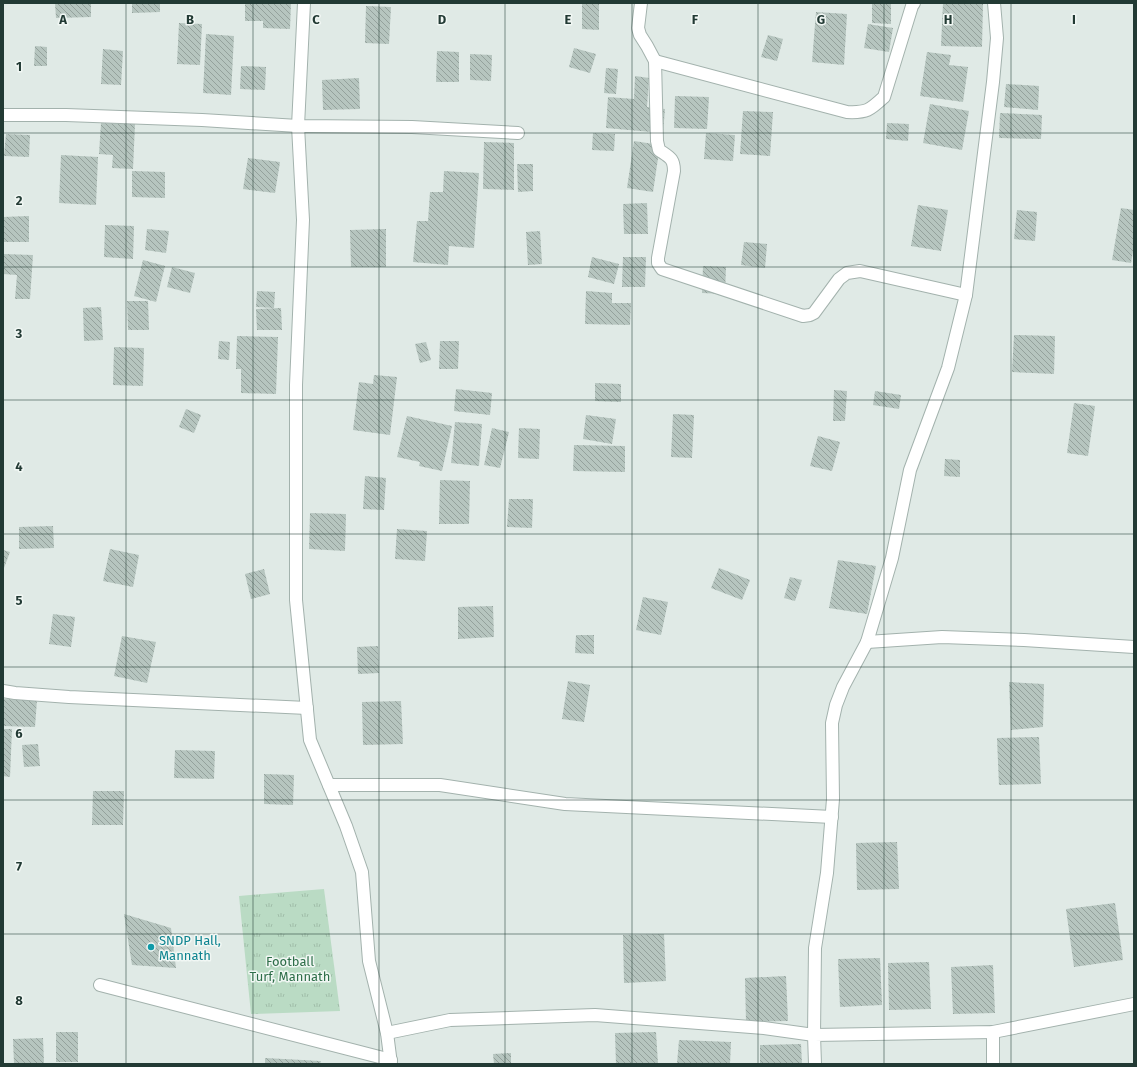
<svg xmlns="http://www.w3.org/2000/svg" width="1137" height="1067" font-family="'Fira Sans',sans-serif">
<defs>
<pattern id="grass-tufts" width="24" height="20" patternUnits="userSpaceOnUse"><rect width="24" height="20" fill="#badbc4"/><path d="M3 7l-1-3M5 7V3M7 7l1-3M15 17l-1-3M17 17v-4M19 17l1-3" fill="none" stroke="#a0bda9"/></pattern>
<pattern id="building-back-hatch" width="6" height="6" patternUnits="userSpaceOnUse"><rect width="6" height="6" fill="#b6c5bf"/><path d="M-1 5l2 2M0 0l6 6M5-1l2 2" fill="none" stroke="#94a19c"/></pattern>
</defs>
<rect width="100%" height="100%" fill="#e0eae6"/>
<path fill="url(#grass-tufts)" d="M324,889L340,1011L251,1014L239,896Z"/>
<g fill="url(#building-back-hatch)">
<path d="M55,3H91V17L56,18Z"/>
<path d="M132,3H160V12L132,13Z"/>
<path d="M245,3H291L290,29L263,28V21H245Z"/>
<path d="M582,3H599V30L582,29Z"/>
<path d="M872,3H891V24L872,23Z"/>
<path d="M943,3L983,4L982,47L941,46Z"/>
<path d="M366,6L391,7L389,44L365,43Z"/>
<path d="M816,12L847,14L844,65L812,62Z"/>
<path d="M179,23L202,24L200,65L177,64Z"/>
<path d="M868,24L893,28L889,52L864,48Z"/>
<path d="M206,34L234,36L231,95L203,93Z"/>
<path d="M768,35L783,39L777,61L761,57Z"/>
<path d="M35,46L47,47V66H34Z"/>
<path d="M574,48L596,54L590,73L569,67Z"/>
<path d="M103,49L123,51L121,85L101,84Z"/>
<path d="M437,51L459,52V82H436Z"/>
<path d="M927,52L951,55L949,65L968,67L963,102L920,96Z"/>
<path d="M470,54L492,55L491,81L470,80Z"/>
<path d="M241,66L266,67L265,90L240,89Z"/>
<path d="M606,68L618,69L616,94L604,93Z"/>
<path d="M635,76L649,78L647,107L665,109L663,133L606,128L608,97L634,99Z"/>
<path d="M359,78L360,109L323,110L322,80Z"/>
<path d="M1006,84L1039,86L1038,110L1004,107Z"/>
<path d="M675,96L709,97L707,129L674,128Z"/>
<path d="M930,104L969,111L962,150L923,143Z"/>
<path d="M743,111L773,112L770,156L740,154Z"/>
<path d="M1000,113L1042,115L1041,139L999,138Z"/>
<path d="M101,123L135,124L133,169L112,168L113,155L99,154Z"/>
<path d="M887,123L909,124L908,141L886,139Z"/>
<path d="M593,133L615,134L614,151L592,150Z"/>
<path d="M706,133L735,135L733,161L704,159Z"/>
<path d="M6,134L30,135L29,157L4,156Z"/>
<path d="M634,141L660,145L653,192L627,188Z"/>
<path d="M484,142L514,143V190L483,189Z"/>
<path d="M61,155L98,157L96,205L59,203Z"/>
<path d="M248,158L280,162L275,193L243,189Z"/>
<path d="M517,164H533V191L518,192Z"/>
<path d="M132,171L165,172V198L132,197Z"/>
<path d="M444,171L479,173L474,248L449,246L448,265L413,262L417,221H428L430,192H443Z"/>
<path d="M647,203L648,234H624L623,204Z"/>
<path d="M918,205L948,210L941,251L911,246Z"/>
<path d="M1121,208L1134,210V246L1131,263L1112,260Z"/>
<path d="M1017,210L1037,212L1035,241L1014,239Z"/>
<path d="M29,216V242H3V217Z"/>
<path d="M105,225L134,226L133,259L104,257Z"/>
<path d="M147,229L169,231L166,253L145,250Z"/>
<path d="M386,229V267H351L350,230Z"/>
<path d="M540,231L542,264L528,265L526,232Z"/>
<path d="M744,242L767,244L765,268L741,265Z"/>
<path d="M3,254L33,255L30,299H15L17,275L3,274Z"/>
<path d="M592,257L619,264L614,284L588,277Z"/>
<path d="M623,257H646L645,287H622Z"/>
<path d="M143,260L165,266L156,302L134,296Z"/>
<path d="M703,266L726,267L725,294L702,293Z"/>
<path d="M172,267L195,273L190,293L167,287Z"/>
<path d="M257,291L275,292L274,308L256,307Z"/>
<path d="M586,291L612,293V303H631L630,325L585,324Z"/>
<path d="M127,301H148L149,330H128Z"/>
<path d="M101,307L103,340L84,341L83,308Z"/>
<path d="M281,308L282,330H257L256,309Z"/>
<path d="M1014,335L1055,336L1054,374L1012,372Z"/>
<path d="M237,336L278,337L276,394L241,393V369H236Z"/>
<path d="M219,341L230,342L229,360L218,359Z"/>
<path d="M440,341H459L458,369H439Z"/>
<path d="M426,342L431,360L420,363L415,344Z"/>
<path d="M114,347L144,348L143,386L113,385Z"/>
<path d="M374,375L397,377L390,435L353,430L359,382L373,384Z"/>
<path d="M595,383L621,384V402L595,401Z"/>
<path d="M456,389L492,393L490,415L454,411Z"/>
<path d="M834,390L847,391L845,421H833Z"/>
<path d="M875,391L901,395L899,409L873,405Z"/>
<path d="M1074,403L1095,406L1088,456L1067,453Z"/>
<path d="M186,409L201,415L194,433L179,427Z"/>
<path d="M673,414L694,415L692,458L671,457Z"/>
<path d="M586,415L616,419L612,444L583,439Z"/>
<path d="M407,416L452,426L442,471L419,466L420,462L397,457Z"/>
<path d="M455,422L482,424L479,466L451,463Z"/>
<path d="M492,428L509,432L500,468L484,465Z"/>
<path d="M519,428L540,429L539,459L518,458Z"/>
<path d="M818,436L840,442L832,471L810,466Z"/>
<path d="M574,445L625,446V472L573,471Z"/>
<path d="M945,459L960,460V477L944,476Z"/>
<path d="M365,476L386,478L384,510L363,509Z"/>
<path d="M440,480L470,481L469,524H439Z"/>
<path d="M509,499H533L532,528L507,527Z"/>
<path d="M310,513L346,514L345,551L309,549Z"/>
<path d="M53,526L54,548L19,549V527Z"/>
<path d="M397,529L427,531L425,561L395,559Z"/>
<path d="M110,549L139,555L133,587L103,581Z"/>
<path d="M3,550L10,552L4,568H3Z"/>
<path d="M838,560L876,566L867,614L829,608Z"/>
<path d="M719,568L750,580L742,600L711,588Z"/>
<path d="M264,569L270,594L251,599L245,574Z"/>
<path d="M790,577L802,580L795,601L784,598Z"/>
<path d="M643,597L668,602L661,635L636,630Z"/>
<path d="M493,606L494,637L458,639V607Z"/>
<path d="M53,614L75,617L71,647L49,644Z"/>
<path d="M576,635H594V654L575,653Z"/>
<path d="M122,636L156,642L147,683L114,676Z"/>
<path d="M378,646L379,673L358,674L357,647Z"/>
<path d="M568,681L590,685L584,722L562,719Z"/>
<path d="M1009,682L1044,684L1043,727L1011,730Z"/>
<path d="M3,699L37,700L35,727L3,726Z"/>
<path d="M401,701L403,744L363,745L362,702Z"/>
<path d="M3,729H12L10,777L3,776Z"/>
<path d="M1039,737L1041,784L999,785L997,738Z"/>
<path d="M38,744L40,766L24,767L22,745Z"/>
<path d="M175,750L215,751L214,779L174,778Z"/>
<path d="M264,774L294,775L293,805L264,804Z"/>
<path d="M93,791H124L123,825H92Z"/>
<path d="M897,842L899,889L857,890L856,843Z"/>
<path d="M1115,903L1123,960L1074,967L1066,909Z"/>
<path d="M124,914L171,928L176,968L132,965Z"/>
<path d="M664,934L666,981L624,983L623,935Z"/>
<path d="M880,958L882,1005L840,1007L838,959Z"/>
<path d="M929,962L931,1009L889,1010L888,963Z"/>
<path d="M993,965L995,1013L953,1014L951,967Z"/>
<path d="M786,976L788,1021L746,1022L745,978Z"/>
<rect x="56" y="1032" width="22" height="30"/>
<path d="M656,1032L658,1064H616L615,1033Z"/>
<path d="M43,1038L44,1063L14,1064L13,1039Z"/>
<path d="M679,1040L731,1042L730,1064H677Z"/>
<path d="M801,1044L802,1064H760V1045Z"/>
<path d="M511,1053V1064H494L493,1054Z"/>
<path d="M265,1058L321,1061L320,1064H265Z"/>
</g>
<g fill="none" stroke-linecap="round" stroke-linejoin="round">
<g stroke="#a3b2ad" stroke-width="14">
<g id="minor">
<path d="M304,3L298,126L303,220L296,385V600L310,740L346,826L362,872L369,961L387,1033L391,1064"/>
<path d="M641,3L638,28L640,35L647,46L655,61L657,141L659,150C669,157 674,158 674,171L658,258V263L662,269L803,316L810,315L814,313L839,279L847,273L860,271L966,295"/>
<path d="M655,61L847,112C867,113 870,110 884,97L912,6L914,3"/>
<path d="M3,115H66L202,120L298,126L412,127L518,133"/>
<path d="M867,642L942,637L1024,640L1134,647"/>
<path d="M3,691L15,693L69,697L307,708"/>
<path d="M329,785H440L565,804L832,817"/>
<path d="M100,985L391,1060"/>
<path d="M387,1033L450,1020L595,1015L764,1028L814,1035L815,948L827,873L833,799L832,723L836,705L843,687L867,642L892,558L910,470L948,368L966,295L993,82L997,38L994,3"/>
<path d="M815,1064L814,1035L993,1032L1134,1004"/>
<path d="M993,1064V1032"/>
</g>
</g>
<use href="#minor" stroke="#fff" stroke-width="12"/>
</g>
<path fill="none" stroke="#223a34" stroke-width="1" stroke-opacity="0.55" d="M126,3V1064M253,3V1064M379,3V1064M505,3V1064M632,3V1064M758,3V1064M884,3V1064M1011,3V1064M3,133H1134M3,267H1134M3,400H1134M3,534H1134M3,667H1134M3,800H1134M3,934H1134"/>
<circle fill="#0f9aa8" stroke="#f1f7f4" stroke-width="1.5" cx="151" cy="947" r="4"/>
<g text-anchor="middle" stroke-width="3" stroke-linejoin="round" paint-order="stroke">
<g font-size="13" fill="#0d838f" stroke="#f1f7f4" text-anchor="start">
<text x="159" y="945">SNDP Hall,<tspan x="159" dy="15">Mannath</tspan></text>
</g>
<g font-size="13" fill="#2e6e49" stroke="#f1f7f4">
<text x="290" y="966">Football<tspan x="290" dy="15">Turf, Mannath</tspan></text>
</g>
</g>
<g font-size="13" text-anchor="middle" font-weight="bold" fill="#223a34" stroke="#f1f7f4" stroke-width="3" stroke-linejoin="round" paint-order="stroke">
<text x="63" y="24">A</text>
<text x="190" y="24">B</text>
<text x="316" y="24">C</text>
<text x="442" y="24">D</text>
<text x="568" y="24">E</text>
<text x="695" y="24">F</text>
<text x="821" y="24">G</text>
<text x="948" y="24">H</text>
<text x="1074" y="24">I</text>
<text x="19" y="71">1</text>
<text x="19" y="205">2</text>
<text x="19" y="338">3</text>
<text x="19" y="471">4</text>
<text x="19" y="605">5</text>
<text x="19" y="738">6</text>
<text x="19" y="871">7</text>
<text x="19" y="1005">8</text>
</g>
<rect width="1137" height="1067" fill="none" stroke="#223a34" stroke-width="8"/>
</svg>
